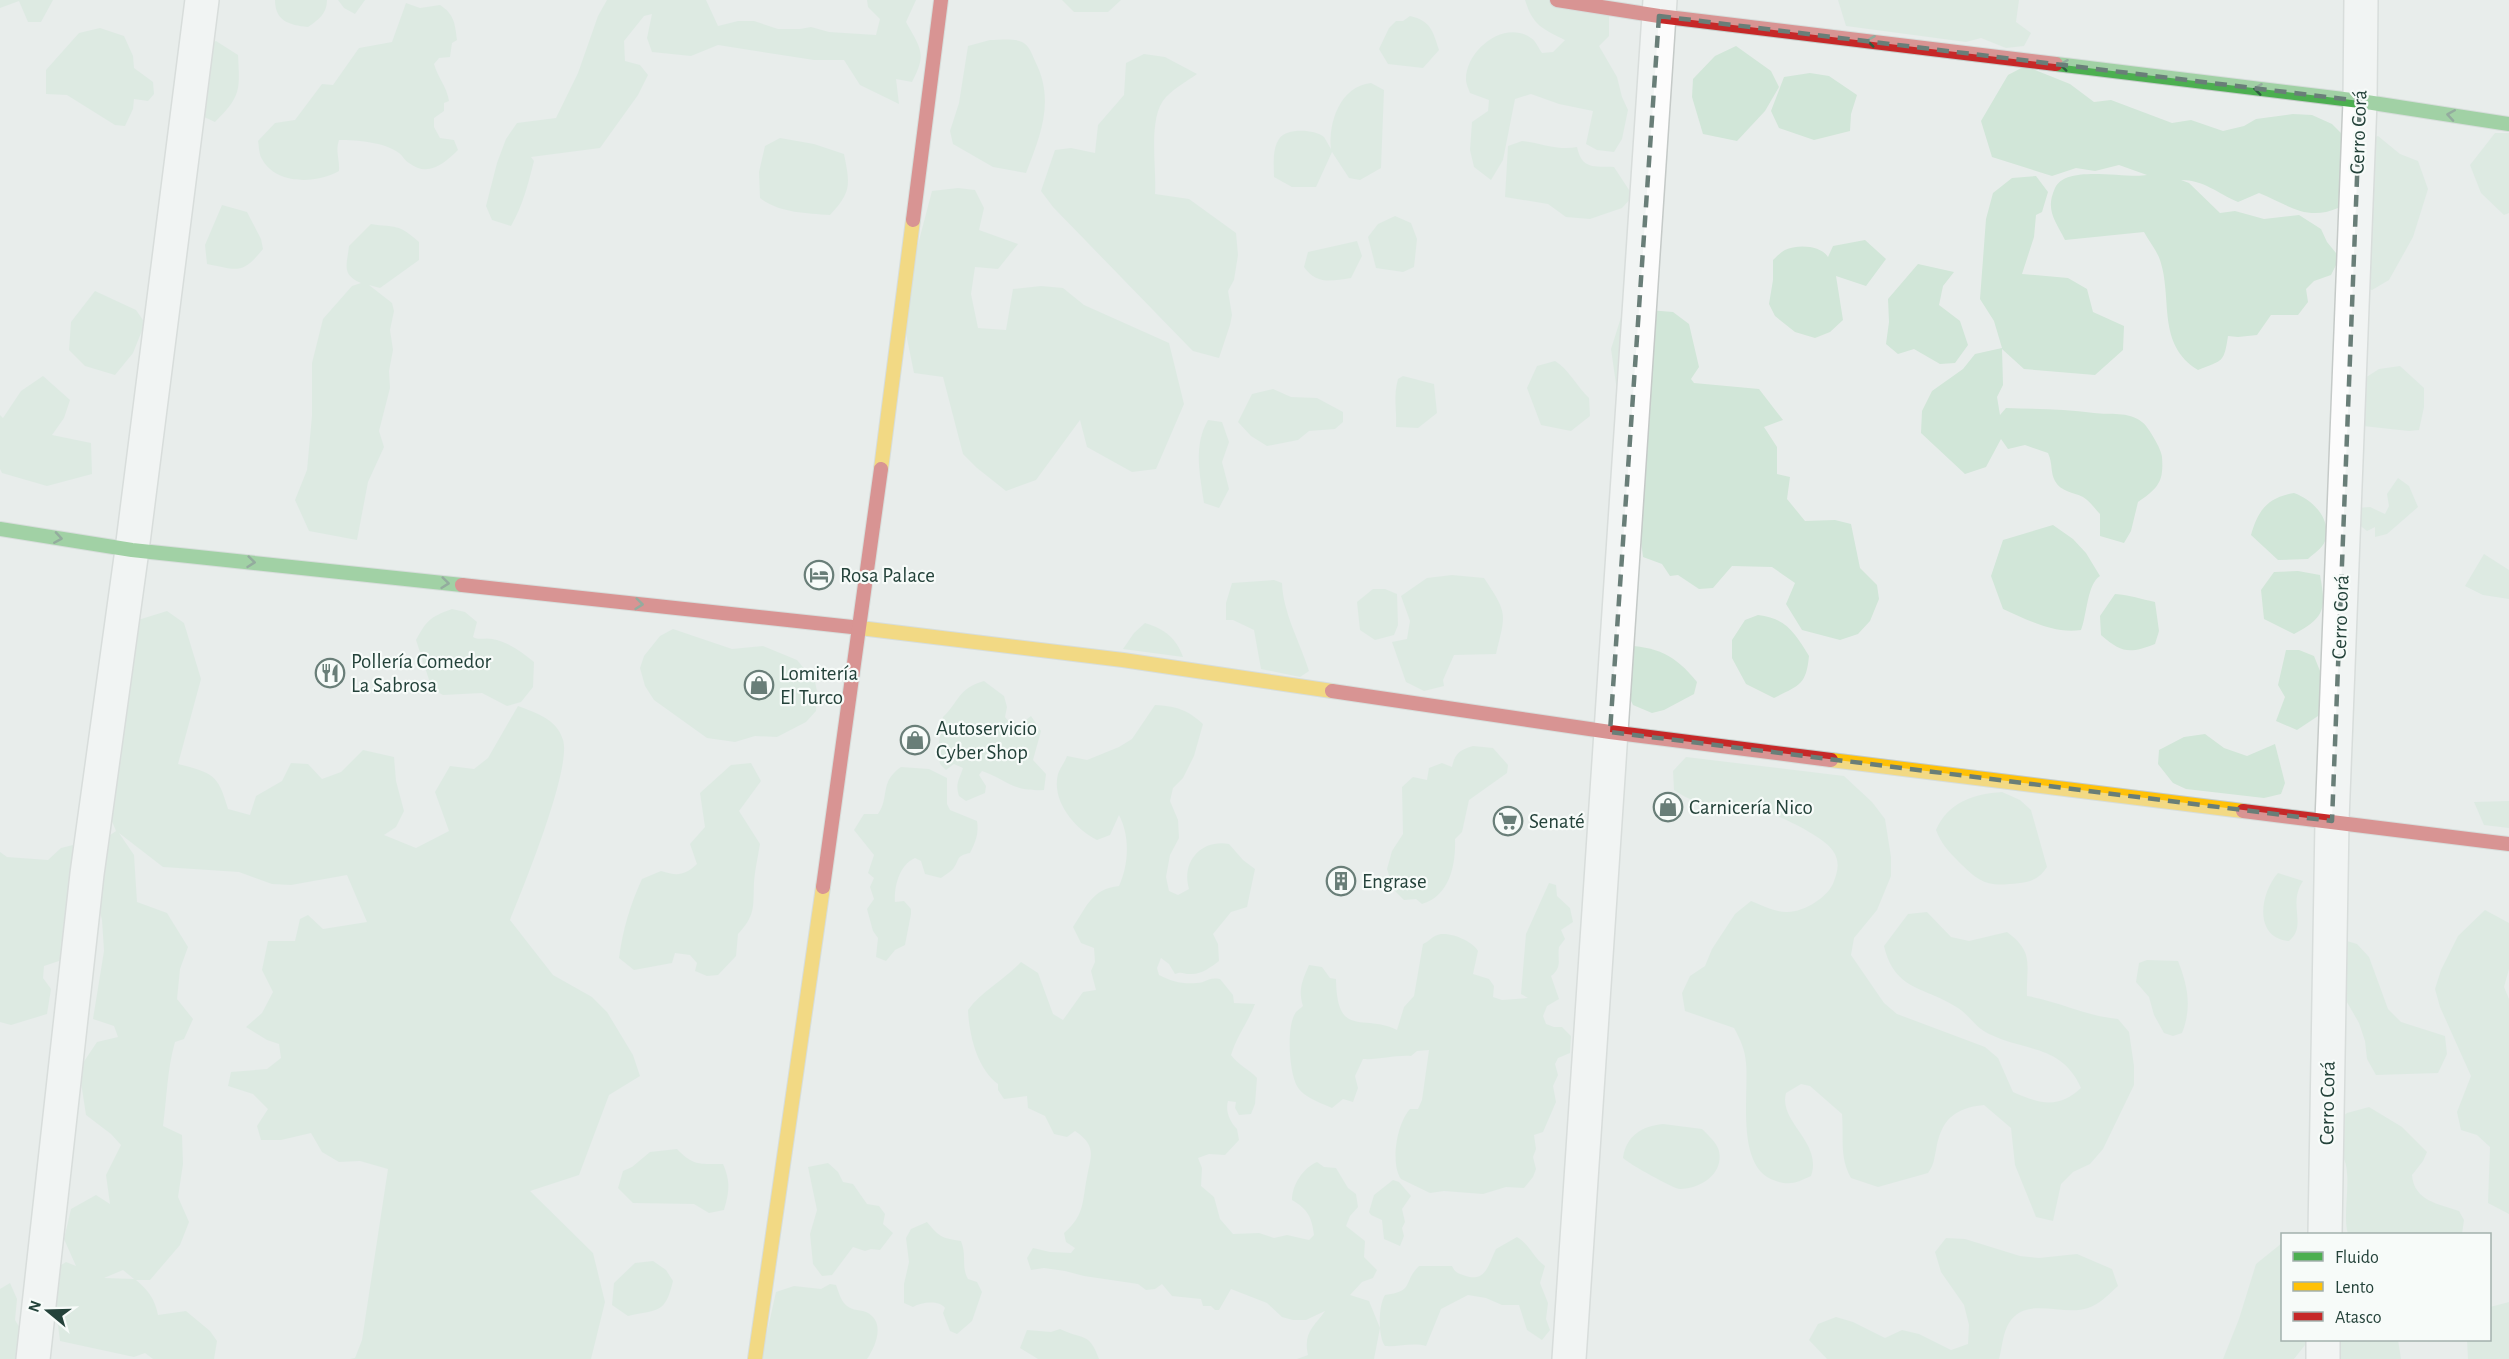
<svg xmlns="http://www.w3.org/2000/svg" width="2509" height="1359" font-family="'Alegreya Sans',sans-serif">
<rect width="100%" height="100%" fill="#e8edeb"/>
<g fill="#d1e6d8" fill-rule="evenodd">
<path d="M0,0H53L41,22H28L19,1L0,8Z"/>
<path d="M275,0H327C327,14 318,20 308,27C289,25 275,21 275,0Z"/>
<path d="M338,0H365L355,14L344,8Z"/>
<path d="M607,0H706L718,26L738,21H754L778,29H800L811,27L829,32L876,35L880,19L868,7L867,0H916L906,22C921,49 927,54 912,82L896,79L899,104L860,85L844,60H814L718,45L691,56L652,52L647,38L652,14L644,16L624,41L625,61L640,65L648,75L638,95L600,148L531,157L534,161C528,184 523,205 511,226L492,220L486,206L497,163L506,139L517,123L556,118L578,73L598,16Z"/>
<path d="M1062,0H1121L1108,12H1074Z"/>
<path d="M1525,0H1609V36L1599,46L1617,77L1622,97L1628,110L1622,139L1614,152L1597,150L1586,144L1593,111L1559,104L1531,94L1515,99L1503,160L1491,180L1474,167L1470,150L1472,122L1488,111L1489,100L1470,93C1469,90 1466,84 1466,80C1465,51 1504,19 1531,38C1536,41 1539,49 1542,53L1553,52L1565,40C1543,29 1533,26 1525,0Z"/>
<path d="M1838,0H2019L2016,22L2031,33L2024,46L2006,48L1981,38L1966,42L1846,26Z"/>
<path d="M406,3L420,8L440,5C454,14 455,23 457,40L452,43L450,57L439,58L434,64C438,78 447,87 449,101L444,103V111L434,118V127L440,138L454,140L458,150C445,163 428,178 409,163C405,161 403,156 399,153C384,142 357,140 339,140C335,151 340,160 339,171C316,184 276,185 262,159C259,155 259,146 258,141L275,123L295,120L322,84L333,85L359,48L392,42Z"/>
<path d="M1410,16C1431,21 1433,31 1439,50L1423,68L1388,64L1379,49L1389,28L1396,21H1403Z"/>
<path d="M100,28L124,36L133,56L134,68L153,82L154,94L148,101L134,99L133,109L125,126L115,125L67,95L46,94V70L79,33Z"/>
<path d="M990,40C999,40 1014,38 1022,42C1029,45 1032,54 1035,61C1055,100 1041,134 1026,173L993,167L953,144L950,131L959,103L968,46Z"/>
<path d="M216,41L238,55C240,91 241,96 215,122L180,106L196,49Z"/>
<path d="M1736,46L1771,71L1779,87L1765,111L1737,141L1703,134L1692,97L1693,79L1715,56Z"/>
<path d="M1144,54L1165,57L1197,74C1187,81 1175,88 1166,97C1147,117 1157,167 1155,194L1189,199L1236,233L1238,255L1234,280L1228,291L1232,315L1230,325L1219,358L1193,351L1187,345L1053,207L1041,191L1055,150L1071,148L1095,153L1098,125L1124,95L1126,63Z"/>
<path d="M2025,66L2070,84L2094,102L2111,100L2172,123L2191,120L2223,131L2244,126L2256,119L2293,114L2312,115L2332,124L2345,137L2338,208C2306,222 2287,204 2259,193L2238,202C2217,193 2204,180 2181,180L2189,183L2220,213L2235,211L2264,219L2299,215L2321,229L2327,242L2336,253V265L2331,275L2314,281L2306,289L2308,302L2298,315H2271L2257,335L2238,337L2228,336C2224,363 2223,360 2198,370C2156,344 2173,299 2160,260C2157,251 2149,241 2144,232L2065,240C2055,220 2045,210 2055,188C2066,164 2124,179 2147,175L2119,165L2095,171L2076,168L2052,176L1992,157L1981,121L2008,75Z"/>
<path d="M1810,73L1829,76L1857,95L1851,114L1850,131L1814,140L1779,128L1771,111L1784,77Z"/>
<path d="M1371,83L1384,90L1381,168L1360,180L1349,178L1332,152L1316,187H1292L1274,177C1274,165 1272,149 1279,139C1286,128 1314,129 1324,137C1326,140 1329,146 1331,149C1328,123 1340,86 1371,83Z"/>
<path d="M2495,133H2509V213L2504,215L2481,193L2470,165Z"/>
<path d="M2378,136L2400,154L2418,161L2428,189L2413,237L2389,280L2372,290L2365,288L2362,143Z"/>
<path d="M780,138L814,144L844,154C850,184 852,192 830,215C805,213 780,213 760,198L759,172L765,146Z"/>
<path d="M1522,141C1541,143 1559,151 1577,147C1582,170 1594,166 1614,167L1633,196L1622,208L1590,219L1566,217L1548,204L1505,197L1508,146Z"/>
<path d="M2036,176L2048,192L2042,212L2036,215L2034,237L2022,274L2068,278L2087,289L2093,312L2124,326L2123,350L2095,375L2024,369L2002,349L2003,385L1997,397L2000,415L2006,408C2036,409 2065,409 2094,413C2110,415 2128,411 2142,422C2148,426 2162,450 2162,457C2164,482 2158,488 2138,502L2131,531L2124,543L2100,536V514C2095,509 2090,501 2083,497C2073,492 2061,492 2055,481C2050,472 2053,464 2048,453L2025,445L2008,449L2001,439L1986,467L1965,474L1921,433L1922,411L1932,391L1963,369L1975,354L2002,348L1994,321L1980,299L1986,219L1993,193L2012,178Z"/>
<path d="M958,188L975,190L984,208L979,230L1018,244L998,269L975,267L971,294L978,328L1006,330L1013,289L1041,286L1063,288L1084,305L1169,343L1184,404L1156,469L1132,472L1087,447L1080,420L1036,480L1006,491L977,468L963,454L943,377L914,373L901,309L932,191Z"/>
<path d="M222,205L247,212L261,239L263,249C242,275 238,270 207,264L205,245Z"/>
<path d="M1395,216L1411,223L1417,239L1414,267L1403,272L1376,268L1368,237L1378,224Z"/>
<path d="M371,224C396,228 398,223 419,242V260L380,288L369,285L392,303L394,311L390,330L393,350L389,371L390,388L379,431L384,447L368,482L357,540L309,531L295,500L307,470L312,416V363L323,319L352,286L361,283C341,275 347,265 349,246Z"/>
<path d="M1865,240L1886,259L1866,286L1836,276L1843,320L1830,332L1815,338L1795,332L1775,316L1769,304L1773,280V260C1776,257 1781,252 1785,250C1797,244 1821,245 1828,257L1833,246Z"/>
<path d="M1357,241L1362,256L1351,278C1331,281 1317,285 1304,267L1308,252Z"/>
<path d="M1918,264L1954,272L1943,286L1939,305L1960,321L1968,345L1955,363L1940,364L1914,349L1898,354L1886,344L1889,322L1888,299Z"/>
<path d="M95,291L136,310L145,323L133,353L115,375L85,366L69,350L71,322Z"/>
<path d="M1624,308L1673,312L1689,324L1699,367L1691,379L1694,383L1759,389L1783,420L1764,427L1777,447V474L1790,477L1787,499L1805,521L1835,520L1851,524L1860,568L1877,585L1879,599L1870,621L1858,634L1840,640L1802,630L1786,604L1795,583L1772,567L1732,566L1713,588L1699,589L1678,575L1670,576L1662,564L1643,557L1635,491L1645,480L1635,471L1613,434L1620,412L1611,349Z"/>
<path d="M1555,361C1568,368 1577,387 1589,398L1590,416L1571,431L1541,425L1527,388L1537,366Z"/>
<path d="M2400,366L2424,388V407L2419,430L2409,431L2363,426L2365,378L2379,369Z"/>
<path d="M43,376L70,400L64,418L52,435L91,443L92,474L47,486L2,473L0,469V415L3,418L21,391Z"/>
<path d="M1403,376L1434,384L1437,413L1418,428L1396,427C1397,409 1393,397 1398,379Z"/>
<path d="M1273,389L1291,397L1317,398L1343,412V422L1335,429L1309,431L1298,440L1267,446L1251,436L1238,422L1252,394Z"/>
<path d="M1208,420L1222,422L1229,442L1222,462L1229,489L1219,508L1204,503C1200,474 1193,446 1208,420Z"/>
<path d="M2398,478L2409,486L2418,507L2387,534L2375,537V527L2367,531L2358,524L2357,508L2370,507L2385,514L2389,506L2387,494Z"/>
<path d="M2294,493C2313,500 2332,519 2325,541C2323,548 2313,554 2308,559L2278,560L2251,535C2258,510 2268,497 2294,493Z"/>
<path d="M2053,525L2073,539L2086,553L2100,576C2087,584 2087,615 2081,630C2053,634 2028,620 2003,609L1991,576L2003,540Z"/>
<path d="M2484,554L2509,570V599L2483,595L2465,586Z"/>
<path d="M2298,571L2320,575C2326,608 2326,617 2294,634L2264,619L2261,590L2274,572Z"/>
<path d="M1452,575L1484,578C1508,614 1506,613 1496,654L1454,655L1443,680L1444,686L1424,691L1406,682L1392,642L1407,639L1410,621L1401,596L1427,578Z"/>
<path d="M1274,580L1282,583C1283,613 1300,642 1309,671L1300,677L1261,669L1254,630L1233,620H1226V603L1232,583Z"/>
<path d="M1373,589H1385L1397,594L1398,625L1394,635L1375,640L1360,630L1357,602Z"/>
<path d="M2115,594C2130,595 2141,599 2155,602L2159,631L2155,644C2129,654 2122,653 2101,635L2100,616Z"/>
<path d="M452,609L465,612L477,622L473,637C480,641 484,637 492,639C509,642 521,652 534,662L533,687L521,702L507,706L482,693L443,695L432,689L416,640C427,620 430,617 452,609Z"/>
<path d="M167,611L184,623L201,679L178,764C213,773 218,774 228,809L250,815L256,796L282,781L291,763L308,764L322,779L341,772L363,750L394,757L396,781L404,811L396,827L384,835L416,848L449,831L435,792L450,766L474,769L488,758L518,706C536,713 557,719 563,740C572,768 523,888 510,920L553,975L592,997L607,1012L633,1055L640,1076L609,1095L579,1175L530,1191L593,1253L605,1302L591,1359H350L355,1358L362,1340L388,1169L360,1161L339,1162L322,1152L311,1133L281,1140H261L257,1126L268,1109L253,1094L228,1086L231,1072L267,1069L281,1058L279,1044L267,1040L246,1027L262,1013L273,992L262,970L268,941H295L300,919L308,915L323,929L367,922L347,875L291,885L272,884L239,872L163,867L119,833L134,855L137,902L167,913L188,947L180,969L177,999L193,1019L184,1039L175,1042C167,1070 167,1097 163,1126L182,1135L183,1164L178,1197L189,1222L180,1245L150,1280H136C148,1290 155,1299 158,1315L186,1311L210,1331L217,1341L214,1359H153L145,1353L134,1357L60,1341L58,1325L48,1308L55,1269L66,1262L76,1266L64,1239L71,1209L96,1195L110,1204L106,1175L121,1145L111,1134L86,1115L79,1069L97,1042L118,1037L114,1026L93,1019L104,951L102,920L93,884L97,844L116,831L109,814L105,778L121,759L123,735L114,709L138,620ZM123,1270L134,1279L104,1278Z"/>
<path d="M1758,615C1786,618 1795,633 1809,656C1806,686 1799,685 1774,698L1746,684L1732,658V640L1745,620Z"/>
<path d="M1145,623C1165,629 1176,638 1183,657L1123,649L1134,633Z"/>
<path d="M673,629L732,649L763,646L797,660L815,682L817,691L816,711L806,722L777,737L755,736L735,742L707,738L654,700L645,686L640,668L644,656L660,636Z"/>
<path d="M1621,645C1658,647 1674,654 1697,682L1694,694L1664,710L1652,713L1633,705L1625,688Z"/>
<path d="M2286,650H2299L2314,656L2320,671L2321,714L2297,730L2276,721L2285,697L2278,685Z"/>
<path d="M984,681L1004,696L1007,707L1005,717L1010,723H1022L1031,716L1041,731L1033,760L1046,774L1044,790C1012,792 1008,780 982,771L979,775L986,786L985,793L966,801L959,796C955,784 959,780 963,768L954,764L946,770L940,764L938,749L943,717C959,702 958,688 984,681Z"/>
<path d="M1155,705C1176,706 1188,710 1203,724L1194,756L1183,778L1173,788L1170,801L1178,820L1179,838L1170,855L1166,877L1169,891L1178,895L1189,889C1181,862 1201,839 1229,844L1243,860L1255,869L1247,907L1231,912L1213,934L1218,944L1219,961C1211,967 1201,975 1190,974C1183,974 1182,971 1175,974L1169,964L1161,958L1157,968L1159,975C1173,982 1181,984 1197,983C1207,983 1206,977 1220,979L1233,995L1234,1003L1255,1004C1248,1022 1237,1036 1231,1055C1238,1065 1249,1069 1257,1078L1255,1104L1251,1114L1239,1115L1235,1108L1236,1102L1228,1101C1225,1111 1230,1122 1237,1129L1239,1140L1225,1155L1209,1154L1198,1158L1202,1168L1201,1186L1214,1197L1220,1219L1233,1234L1259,1233L1274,1238L1287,1235L1309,1240L1314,1235C1312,1218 1308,1209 1292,1200C1292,1185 1303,1168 1317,1162L1324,1167L1336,1168L1348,1188L1356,1194L1358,1207L1350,1216L1346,1226L1365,1241L1364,1257L1377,1270L1373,1278L1362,1282L1350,1295L1369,1301L1380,1328L1374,1359H1297L1308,1355C1303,1332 1314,1327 1325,1311L1306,1320H1293L1282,1317L1267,1303L1231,1289L1219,1310H1215L1211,1306H1203L1201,1299L1172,1296L1162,1284L1155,1289L1146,1290L1138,1284L1084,1276L1065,1271L1044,1268L1031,1270L1027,1258L1033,1248L1050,1252L1071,1253L1075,1248L1066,1242L1064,1233C1085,1215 1082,1202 1087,1177C1091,1155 1097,1146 1075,1131L1067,1137L1054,1134L1045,1116L1028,1108L1027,1096L1004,1099L998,1090V1084C977,1069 969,1034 968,1010C981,992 1004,980 1021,962L1038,973L1053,1014L1063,1020L1083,992L1096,990L1091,971L1095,962L1094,948L1081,943L1073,927C1087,906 1092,889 1119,886C1129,864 1130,836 1119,815L1110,835L1097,840C1075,829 1051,801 1058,774C1060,768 1065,762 1067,756L1087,760L1119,747L1132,739Z"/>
<path d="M2205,734L2224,748L2247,756L2275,744L2285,783L2281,794L2264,798L2186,789L2173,783L2158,764L2159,750L2184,737Z"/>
<path d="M1473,746L1493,748L1508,765L1507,773L1469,800L1462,832L1455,839C1456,864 1450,896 1422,904L1416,899L1404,900L1394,890L1387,869L1392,851L1403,834L1402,787L1413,777L1427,780L1429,768L1442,763L1452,767C1455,753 1460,750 1473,746Z"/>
<path d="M1686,757L1844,776L1872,802L1885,819L1891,857V876L1877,910L1854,938L1851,955L1884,1003L1897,1014L1985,1047L1998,1058L2013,1092C2040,1104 2059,1109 2081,1088C2062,1045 2027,1052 1989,1034C1976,1028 1970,1016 1958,1008C1925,986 1895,992 1884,946L1908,914L1927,912L1951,937L1969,941L2007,932C2035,953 2026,964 2027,996C2058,1001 2086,1016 2118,1019L2129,1032L2134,1066V1085L2103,1149L2090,1164L2073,1172L2061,1184L2053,1221L2036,1217L2015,1165L2011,1128L1984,1105C1953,1108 1941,1121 1936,1150C1934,1159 1934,1165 1928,1173L1878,1187L1851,1178C1839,1157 1844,1138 1842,1114L1810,1086L1801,1084L1786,1093C1778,1122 1823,1142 1811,1176C1798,1182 1791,1186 1776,1181C1735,1169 1749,1096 1746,1063C1745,1049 1740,1039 1734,1028L1685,1011L1682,993L1690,976L1705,966L1712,949L1735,914L1751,901C1761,905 1775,912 1786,912C1803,913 1829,897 1834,881C1838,871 1840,861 1833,851C1823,834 1759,806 1740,803C1709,798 1705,811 1674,790L1673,771Z"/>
<path d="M751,763L761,781L739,811L760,844C758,856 755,869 754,882C753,906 756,915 738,934L736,956L718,975L707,976L695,971L697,963L690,955L675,953L672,963L634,970L619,958C623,929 630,905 642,879L661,871C677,876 684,876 697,864L690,844L705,827L700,793L731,765Z"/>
<path d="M901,767L929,769L947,778V804L950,810L977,821C979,833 976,841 970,853C955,856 960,860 953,869C950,872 945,875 941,878L925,874L921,861L915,858C899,865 894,887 895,902L904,901L911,909V914L905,945L895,950L886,961L876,957L878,938L873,931L867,909L874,899L870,887L874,878L868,873L874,855L854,830L864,814H878C890,797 879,782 901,767Z"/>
<path d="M2002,792L2020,800L2031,810L2047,867C2041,877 2032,882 2020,883C1987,887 1981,884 1958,861C1948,851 1941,843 1936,830C1948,802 1974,794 2002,792Z"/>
<path d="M2509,801V828L2484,825L2474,802Z"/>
<path d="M77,844L62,960L44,966L43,978L51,989L47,1014L11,1025L0,1022V852L7,857L48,860L61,848Z"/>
<path d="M2278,873L2303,881C2287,905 2308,925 2289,941C2253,938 2260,893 2278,873Z"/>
<path d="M1549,883L1556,885L1557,896L1570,908L1573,922L1561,930L1565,939L1559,947C1557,959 1563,967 1551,976L1559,999L1547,1006L1543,1016L1546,1024L1554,1027H1562L1571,1036L1570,1053L1558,1058L1555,1064L1558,1075L1553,1086L1556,1102L1543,1132L1534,1135L1536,1149L1533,1157L1536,1169L1533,1177L1524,1188L1506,1187L1483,1194L1444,1191L1430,1193L1401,1179C1390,1163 1397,1123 1410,1109H1418L1422,1100L1429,1050L1417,1051L1411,1056C1394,1055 1379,1060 1363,1059L1355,1076L1358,1088L1353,1102L1343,1099L1332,1108C1321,1103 1303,1097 1297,1086C1289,1072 1286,1025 1296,1012C1298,1010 1301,1008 1303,1006C1298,990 1302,981 1309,965L1322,967L1330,978L1336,979C1337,1040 1363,1013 1397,1030L1404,1007L1414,996L1423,944C1428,942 1431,938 1435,936C1446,929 1473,941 1478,951L1473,974L1489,979L1494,986L1493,997L1502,1000L1528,998L1521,994L1526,934Z"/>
<path d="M2485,910L2509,923V969L2504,987L2509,999V1214L2488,1203L2490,1147L2477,1135L2461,1130L2457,1112L2471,1076L2440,1007L2435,989L2441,970L2458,936Z"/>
<path d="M2340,939L2357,944L2369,957L2388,1009L2401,1022L2445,1036L2447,1054L2438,1073L2376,1075L2367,1059L2365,1041L2359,1023L2340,990Z"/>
<path d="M2147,960L2178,961C2188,986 2192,1008 2182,1033L2173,1036L2164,1033L2154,1015L2149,997L2136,982L2139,963Z"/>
<path d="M2369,1107L2402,1127L2427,1152L2423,1161L2412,1175C2414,1201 2439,1204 2459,1211L2464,1220L2462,1234H2348C2342,1213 2353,1175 2343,1157C2340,1152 2334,1147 2330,1142L2333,1124L2347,1113Z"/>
<path d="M1663,1124L1702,1129C1708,1135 1717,1143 1719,1151C1724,1174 1700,1189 1680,1189C1674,1189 1629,1164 1623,1158C1626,1136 1642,1126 1663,1124Z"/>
<path d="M677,1149C693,1166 700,1164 723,1164C731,1182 729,1193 724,1210L709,1213L694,1204L633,1203L618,1188L623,1171L632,1167L650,1152Z"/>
<path d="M828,1163L838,1172L843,1182L853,1184L867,1204L879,1206L885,1214L883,1224L893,1233L880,1250L871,1249L865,1251L853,1247L832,1275L822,1276L813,1264L810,1234L817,1210L808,1167Z"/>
<path d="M1393,1180L1399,1182L1411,1196L1402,1209L1405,1222L1402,1228L1404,1236L1400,1246L1384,1239L1382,1220L1371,1215L1369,1212L1374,1195Z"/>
<path d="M927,1222C940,1238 943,1238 961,1241C967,1256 961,1267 968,1279L977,1282L982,1292L972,1321L957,1334L950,1331L943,1313L945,1308C939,1300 922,1302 913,1307L904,1303V1284L909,1262L906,1238L911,1229Z"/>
<path d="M1517,1237C1530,1245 1533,1257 1545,1266L1540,1283L1548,1303L1546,1319L1550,1330L1542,1340L1527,1330L1519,1305H1502L1486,1298L1468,1295L1441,1309L1426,1346C1413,1342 1399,1347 1385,1346C1378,1337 1378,1306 1385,1295C1415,1291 1402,1283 1419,1266H1452C1455,1272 1457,1273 1463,1275C1486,1284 1488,1265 1496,1249Z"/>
<path d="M1946,1238L1965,1239L2020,1256L2039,1258L2077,1254L2112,1269L2118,1286C2109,1294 2100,1304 2088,1308C2063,1317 2026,1295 2009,1323C2003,1332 2002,1348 1999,1359H1827L1809,1340L1818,1324L1836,1317L1853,1322L1885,1338L1902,1330L1919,1334L1951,1350L1968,1344L1969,1325L1964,1305L1941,1272L1935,1252Z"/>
<path d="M2282,1243V1340H2309L2294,1359H2223L2239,1319L2256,1264Z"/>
<path d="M653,1261L666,1270L673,1281C665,1314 659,1309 628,1316L612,1305L614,1283L635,1263Z"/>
<path d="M10,1283L17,1299L15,1320L21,1330L24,1359H0V1289Z"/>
<path d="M830,1284L836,1285C838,1290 840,1298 844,1303C850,1311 858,1309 866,1312C886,1321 876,1346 867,1359H761L776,1292L794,1286L821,1289Z"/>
<path d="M2509,1302V1359H2468L2467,1340H2490V1307Z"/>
<path d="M1060,1329C1082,1340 1089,1331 1099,1359H1038L1020,1348L1027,1330L1051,1332Z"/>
<path d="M2321,1340H2398L2401,1359H2324Z"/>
</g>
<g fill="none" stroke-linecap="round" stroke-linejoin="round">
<g stroke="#c5cac8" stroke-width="36">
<g id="street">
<path d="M2325,1234L2332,821L2360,101L2361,0"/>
<path d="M33,1359L87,874L132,550L202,0"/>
<path d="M1569,1359L1660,0"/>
<path d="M2323,1359V1340"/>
</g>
</g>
<g stroke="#c3cbc8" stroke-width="16">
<g id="fast">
<path d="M2056,64L2360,101L2509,124"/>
<path d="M0,529L132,550L462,585"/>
</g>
</g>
<g stroke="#c3cbc8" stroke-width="16">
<g id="slow">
<path d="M881,469L913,220"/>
<path d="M852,627L1123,660L1332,691"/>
<path d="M1831,760L2243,811"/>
<path d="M755,1359L823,887"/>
</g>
</g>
<g stroke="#c3cbc8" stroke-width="16">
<g id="jam">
<path d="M1557,0L1659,16L2056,64"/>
<path d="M913,220L941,0"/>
<path d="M462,585L852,627"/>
<path d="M1332,691L1610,732L1831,760"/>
<path d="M2243,811L2509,844"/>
<path d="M823,887L881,469"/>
</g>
</g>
<use href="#street" stroke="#fcfcfc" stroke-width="33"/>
<use href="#fast" stroke="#4caf50" stroke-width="14"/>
<use href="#slow" stroke="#ffc107" stroke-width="14"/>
<use href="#jam" stroke="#c62828" stroke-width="14"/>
</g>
<defs><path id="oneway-chevron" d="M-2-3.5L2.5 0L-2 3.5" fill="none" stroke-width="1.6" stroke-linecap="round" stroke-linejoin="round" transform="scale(1.5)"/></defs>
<g stroke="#2e5d40">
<use href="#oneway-chevron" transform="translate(1871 41) rotate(-173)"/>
<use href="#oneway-chevron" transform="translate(2064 65) rotate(-173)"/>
<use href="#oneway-chevron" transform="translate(2258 89) rotate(-173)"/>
<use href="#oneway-chevron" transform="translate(2451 115) rotate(-171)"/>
<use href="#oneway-chevron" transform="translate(58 538) rotate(9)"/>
<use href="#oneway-chevron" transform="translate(251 562) rotate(6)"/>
<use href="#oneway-chevron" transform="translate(445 583) rotate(6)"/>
<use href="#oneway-chevron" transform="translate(639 604) rotate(6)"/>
</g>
<path d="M0 0H2509V1359H0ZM1659,16L2360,101L2332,821L1610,732Z" fill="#e8edeb" fill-opacity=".55" fill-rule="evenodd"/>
<path fill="none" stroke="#697e78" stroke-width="4.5" stroke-dasharray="12 8" stroke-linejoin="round" d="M1659,16L2360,101L2332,821L1610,732Z"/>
<defs>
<g id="hotel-ring" transform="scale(1.5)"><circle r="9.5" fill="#f7fbf9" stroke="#697e78" stroke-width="1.5"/><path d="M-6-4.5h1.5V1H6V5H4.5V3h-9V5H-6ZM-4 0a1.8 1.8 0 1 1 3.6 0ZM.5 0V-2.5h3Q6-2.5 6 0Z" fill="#697e78"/></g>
<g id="restaurant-ring" transform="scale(1.5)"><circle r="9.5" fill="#f7fbf9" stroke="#697e78" stroke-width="1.5"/><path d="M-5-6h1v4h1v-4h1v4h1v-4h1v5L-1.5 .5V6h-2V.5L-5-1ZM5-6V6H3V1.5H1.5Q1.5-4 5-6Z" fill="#697e78"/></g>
<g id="shop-ring" transform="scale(1.5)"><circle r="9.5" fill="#f7fbf9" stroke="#697e78" stroke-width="1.5"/><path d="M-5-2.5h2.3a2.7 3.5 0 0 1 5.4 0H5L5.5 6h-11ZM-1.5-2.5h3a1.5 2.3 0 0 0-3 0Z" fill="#697e78"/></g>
<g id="supermarket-ring" transform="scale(1.5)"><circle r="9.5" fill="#f7fbf9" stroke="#697e78" stroke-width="1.5"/><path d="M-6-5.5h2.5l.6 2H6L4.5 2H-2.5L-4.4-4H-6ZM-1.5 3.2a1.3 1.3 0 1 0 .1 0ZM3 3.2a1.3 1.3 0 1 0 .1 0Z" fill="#697e78"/></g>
<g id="building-ring" transform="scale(1.5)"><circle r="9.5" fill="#f7fbf9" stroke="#697e78" stroke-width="1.5"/><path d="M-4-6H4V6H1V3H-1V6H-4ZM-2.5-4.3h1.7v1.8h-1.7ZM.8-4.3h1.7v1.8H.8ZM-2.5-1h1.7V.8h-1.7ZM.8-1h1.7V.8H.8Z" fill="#697e78"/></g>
</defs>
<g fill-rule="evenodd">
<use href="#hotel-ring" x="819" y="575"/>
<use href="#restaurant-ring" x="330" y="673"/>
<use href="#shop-ring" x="759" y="685"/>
<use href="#shop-ring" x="915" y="740"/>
<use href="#shop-ring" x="1668" y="807"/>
<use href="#supermarket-ring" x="1508" y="821"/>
<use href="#building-ring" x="1341" y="881"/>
</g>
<g text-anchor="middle" stroke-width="4.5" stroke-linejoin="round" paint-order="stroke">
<g font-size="21" fill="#24423a" stroke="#f7fbf9">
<text transform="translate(2358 132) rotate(-88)" y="7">Cerro Corá</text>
<text transform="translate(2340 617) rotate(-88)" y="7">Cerro Corá</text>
<text transform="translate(2327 1103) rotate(-89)" y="7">Cerro Corá</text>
</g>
<g font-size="21" fill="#24423a" stroke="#f7fbf9" text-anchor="start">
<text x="840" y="582">Rosa Palace</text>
<text x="351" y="668">Pollería Comedor<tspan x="351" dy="24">La Sabrosa</tspan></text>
<text x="780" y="680">Lomitería<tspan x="780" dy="24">El Turco</tspan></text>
<text x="936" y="735">Autoservicio<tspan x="936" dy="24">Cyber Shop</tspan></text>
<text x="1689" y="814">Carnicería Nico</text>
<text x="1529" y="828">Senaté</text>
<text x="1362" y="888">Engrase</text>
</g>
</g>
<rect x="2281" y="1233" width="210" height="108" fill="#f7fbf9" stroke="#a3b1ad" stroke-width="1.5"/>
<rect x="2293" y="1252" width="30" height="9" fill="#4caf50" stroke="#a3b1ad" stroke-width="1.5"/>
<text x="2335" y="1263" font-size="18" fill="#24423a">Fluido</text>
<rect x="2293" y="1282" width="30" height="9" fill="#ffc107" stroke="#a3b1ad" stroke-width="1.5"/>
<text x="2335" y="1293" font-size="18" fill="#24423a">Lento</text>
<rect x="2293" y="1312" width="30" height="9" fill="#c62828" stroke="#a3b1ad" stroke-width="1.5"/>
<text x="2335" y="1323" font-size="18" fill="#24423a">Atasco</text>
<g transform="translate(48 1311) rotate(289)" stroke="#f7fbf9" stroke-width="4.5" paint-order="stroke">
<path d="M0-4.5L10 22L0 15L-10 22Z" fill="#24423a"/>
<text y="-9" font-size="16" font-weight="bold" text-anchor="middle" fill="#24423a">N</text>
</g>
</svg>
